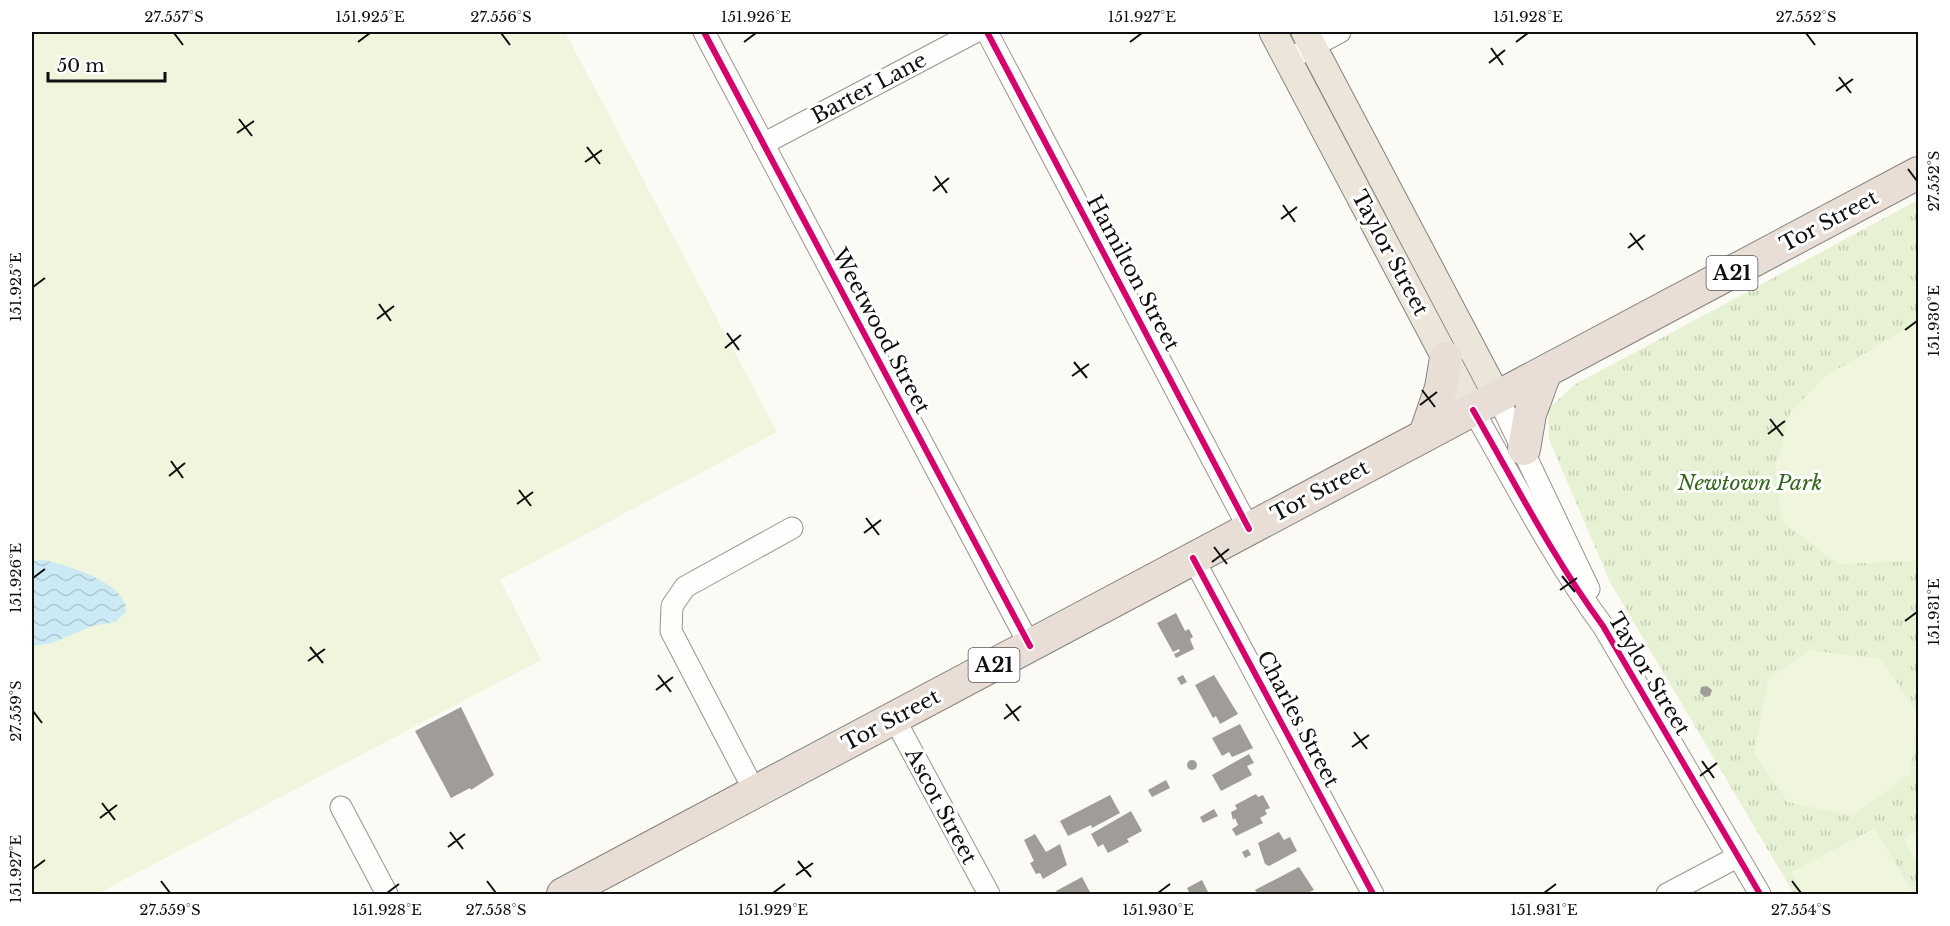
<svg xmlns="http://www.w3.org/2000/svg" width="1950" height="926" font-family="'Libre Baskerville',serif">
<defs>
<pattern id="park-tufts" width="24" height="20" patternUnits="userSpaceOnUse" patternTransform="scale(1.5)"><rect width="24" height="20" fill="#e7f1d4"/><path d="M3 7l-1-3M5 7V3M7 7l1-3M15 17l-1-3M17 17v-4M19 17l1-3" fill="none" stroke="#c5cdb5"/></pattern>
<pattern id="water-waves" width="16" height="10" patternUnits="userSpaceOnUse" patternTransform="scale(1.5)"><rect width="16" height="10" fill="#cbeaf5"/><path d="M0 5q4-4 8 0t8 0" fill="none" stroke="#adc8d1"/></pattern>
</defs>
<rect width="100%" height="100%" fill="#fcfaf4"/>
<path fill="url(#park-tufts)" d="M1918,200V894H1794L1610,582L1549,439L1548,409L1574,385Z"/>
<g fill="#f0f5de">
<path d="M32,32H565L777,432L500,580L541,660L97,894H32Z"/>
<path d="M1918,325V561L1838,564L1782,521L1775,468L1790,413L1824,377L1904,330Z"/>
<path d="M1809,650L1881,659L1918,714L1910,774L1852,816L1788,802L1754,753L1768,680Z"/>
<path d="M1875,828L1913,894H1804L1791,872Z"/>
<path d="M1918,830V866L1904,839Z"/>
</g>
<path fill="url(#water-waves)" d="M43,560C65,564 130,584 126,612L115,622L92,626L52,643L32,646V561Z"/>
<g fill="#a09d99">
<path d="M1176,613L1185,631L1189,629L1193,637L1190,639L1194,649L1176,658L1174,654L1180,651L1179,649L1173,652L1157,623Z"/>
<path d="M1183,675L1187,682L1181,685L1177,678Z"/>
<path d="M1214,675L1238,714L1220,724L1216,716L1213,718L1195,685Z"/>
<path d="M1707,686L1712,690L1710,696L1705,697L1700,693L1701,687Z"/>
<path d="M461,707L494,775L471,790L470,788L451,798L415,731Z"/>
<path d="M1240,724L1253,748L1232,757L1229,752L1222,756L1212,738Z"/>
<path d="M1249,754L1254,763L1247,766L1252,775L1221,791L1212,775Z"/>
<circle cx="1192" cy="765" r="5"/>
<path d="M1166,780L1170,788L1152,797L1148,790Z"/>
<path d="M1256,794L1258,797L1263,795L1270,808L1265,810L1267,814L1260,818L1263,823L1236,836L1232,829L1238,825L1235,818L1233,820L1231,812L1237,809L1235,805Z"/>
<path d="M1110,795L1120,813L1092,828L1091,825L1068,836L1060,821Z"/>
<path d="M1214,809L1218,816L1203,823L1200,817Z"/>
<path d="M1131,811L1142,831L1127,839L1129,842L1108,853L1103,844L1098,847L1091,834Z"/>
<path d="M1279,832L1284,840L1290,837L1297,851L1269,866L1265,864L1258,843Z"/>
<path d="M1035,834L1046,852L1060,844L1067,865L1043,879L1040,873L1036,874L1030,863L1034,861L1024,840Z"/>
<path d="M1248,849L1251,855L1245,858L1242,852Z"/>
<path d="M1299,867L1314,890L1305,894H1258L1255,890Z"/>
<path d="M1082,877L1091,894H1058L1056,891Z"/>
<path d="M1202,880L1209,894H1190L1187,888Z"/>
</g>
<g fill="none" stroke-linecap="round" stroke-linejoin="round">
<g stroke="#969592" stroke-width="23">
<g id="minor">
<path d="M704,32L1030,646"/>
<path d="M987,32L1249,529"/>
<path d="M1287,60L1340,32"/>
<path d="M763,144L975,32"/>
<path d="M1498,398L1589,589"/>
<path d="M1473,410C1515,483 1553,558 1603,626L1760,894"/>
<path d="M1193,558L1373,894"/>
<path d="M894,718L989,894"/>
<path d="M755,792L671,631L672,606L685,587L792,528"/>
<path d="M341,807L387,894"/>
<path d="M1667,894L1737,857"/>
</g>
</g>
<g stroke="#83827f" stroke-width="29">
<g id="major">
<path d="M1273,32L1473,410"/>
<path d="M1305,32L1498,398"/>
</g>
</g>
<g stroke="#83827f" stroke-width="34">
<g id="highway">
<path d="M1425,435L1441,388L1446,358"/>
<path d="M1524,449L1530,414L1545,373"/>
<path d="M563,894L1918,173"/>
</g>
</g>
<use href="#minor" stroke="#fffefd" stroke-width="21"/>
<use href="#major" stroke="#ece6da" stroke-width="27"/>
<use href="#highway" stroke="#e9ded6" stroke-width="32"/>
<g stroke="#fff" stroke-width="10">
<g id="cycleway">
<path d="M704,32L1030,646"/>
<path d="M987,32L1249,529"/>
<path d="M1473,410C1515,483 1553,558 1603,626L1760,894"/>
<path d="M1193,558L1373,894"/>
</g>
</g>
<use href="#cycleway" stroke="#d6006c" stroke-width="6"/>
</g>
<path fill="none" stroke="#0f0f0f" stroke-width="2" d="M174,33L183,45M501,33L510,45M1806,33L1815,45M358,42L370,33M744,42L756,33M1130,42L1142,33M1516,42L1528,33M1491,48L1503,65M1489,63L1505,50M1839,77L1851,93M1836,91L1853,79M239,119L252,136M237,133L254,121M587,147L600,164M585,162L602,150M1908,169L1917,181M935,176L947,193M933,191L949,178M1283,205L1295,222M1281,219L1297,207M1630,233L1643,250M1628,248L1645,235M33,287L45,278M379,304L391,321M377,319L394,306M1905,330L1917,321M727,333L739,350M725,348L741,335M1074,362L1087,378M1072,376L1089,364M1422,390L1435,407M1420,405L1437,392M1770,419L1783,436M1768,434L1785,421M171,461L183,478M169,476L185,463M519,490L531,506M517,504L533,492M866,518L879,535M864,533L881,520M1214,547L1227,564M1212,562L1229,549M1562,576L1575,592M33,578L45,569M1560,590L1577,578M1905,621L1917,612M310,647L323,663M308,661L325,649M658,675L671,692M656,690L673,677M1006,704L1019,721M33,711L42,723M1004,719L1021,706M1354,732L1367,749M1352,747L1369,735M1702,761L1714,778M1700,776L1717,763M102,803L115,820M100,818L117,805M450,832L463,849M448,847L465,834M798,861L811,877M33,869L45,860M796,875L813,863M161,881L170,893M487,881L496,893M1792,881L1801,893M387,893L399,884M773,893L785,884M1158,893L1170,884M1544,893L1556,884"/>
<g text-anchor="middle" stroke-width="6" stroke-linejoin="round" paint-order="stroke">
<g fill="#fff" stroke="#575757" stroke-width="1.5">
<rect x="1706.5" y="256" width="51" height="34" rx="4.5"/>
<rect x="968.5" y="648" width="51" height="34" rx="4.5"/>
</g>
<g font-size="20" font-weight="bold" fill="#0f0f0f">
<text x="1732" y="280">A21</text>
<text x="994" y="672">A21</text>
</g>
<g font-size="21" fill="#0f0f0f" stroke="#fff">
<text transform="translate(869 88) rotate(-28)" y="7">Barter Lane</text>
<text transform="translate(1829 221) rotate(-28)" y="7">Tor Street</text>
<text transform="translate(1390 253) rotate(62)" y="7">Taylor Street</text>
<text transform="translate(1133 273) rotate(62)" y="7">Hamilton Street</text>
<text transform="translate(881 331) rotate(62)" y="7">Weetwood Street</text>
<text transform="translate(1320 491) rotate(-28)" y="7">Tor Street</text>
<text transform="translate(1649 674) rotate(59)" y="7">Taylor Street</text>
<text transform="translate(1298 719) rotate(62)" y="7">Charles Street</text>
<text transform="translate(891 720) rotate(-28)" y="7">Tor Street</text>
<text transform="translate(941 806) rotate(62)" y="7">Ascot Street</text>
</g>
<g font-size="21" font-style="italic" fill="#33671f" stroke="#fff">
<text x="1750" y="490">Newtown Park</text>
</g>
</g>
<rect width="1950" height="926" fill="none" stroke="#ffffff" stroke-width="66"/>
<path d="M48 72v9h117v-9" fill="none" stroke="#0f0f0f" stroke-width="3"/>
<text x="57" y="72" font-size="18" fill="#0f0f0f" stroke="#ffffff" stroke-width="4.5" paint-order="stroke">50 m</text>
<rect x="33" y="33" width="1884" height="860" fill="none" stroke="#0f0f0f" stroke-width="2"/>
<g font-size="15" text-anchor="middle" fill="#0f0f0f">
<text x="174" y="22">27.557°S</text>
<text x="370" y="22">151.925°E</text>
<text x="501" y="22">27.556°S</text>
<text x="756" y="22">151.926°E</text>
<text x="1142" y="22">151.927°E</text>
<text x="1528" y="22">151.928°E</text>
<text x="1806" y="22">27.552°S</text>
<text transform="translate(1934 181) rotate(-90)" y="5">27.552°S</text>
<text transform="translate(16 287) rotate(-90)" y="5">151.925°E</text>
<text transform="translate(1934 321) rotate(-90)" y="5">151.930°E</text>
<text transform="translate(16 578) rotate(-90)" y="5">151.926°E</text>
<text transform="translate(1934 612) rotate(-90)" y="5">151.931°E</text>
<text transform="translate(16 711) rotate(-90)" y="5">27.559°S</text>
<text transform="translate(16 869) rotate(-90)" y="5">151.927°E</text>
<text x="170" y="915">27.559°S</text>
<text x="387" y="915">151.928°E</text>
<text x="496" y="915">27.558°S</text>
<text x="773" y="915">151.929°E</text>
<text x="1158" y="915">151.930°E</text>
<text x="1544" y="915">151.931°E</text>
<text x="1801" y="915">27.554°S</text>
</g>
</svg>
